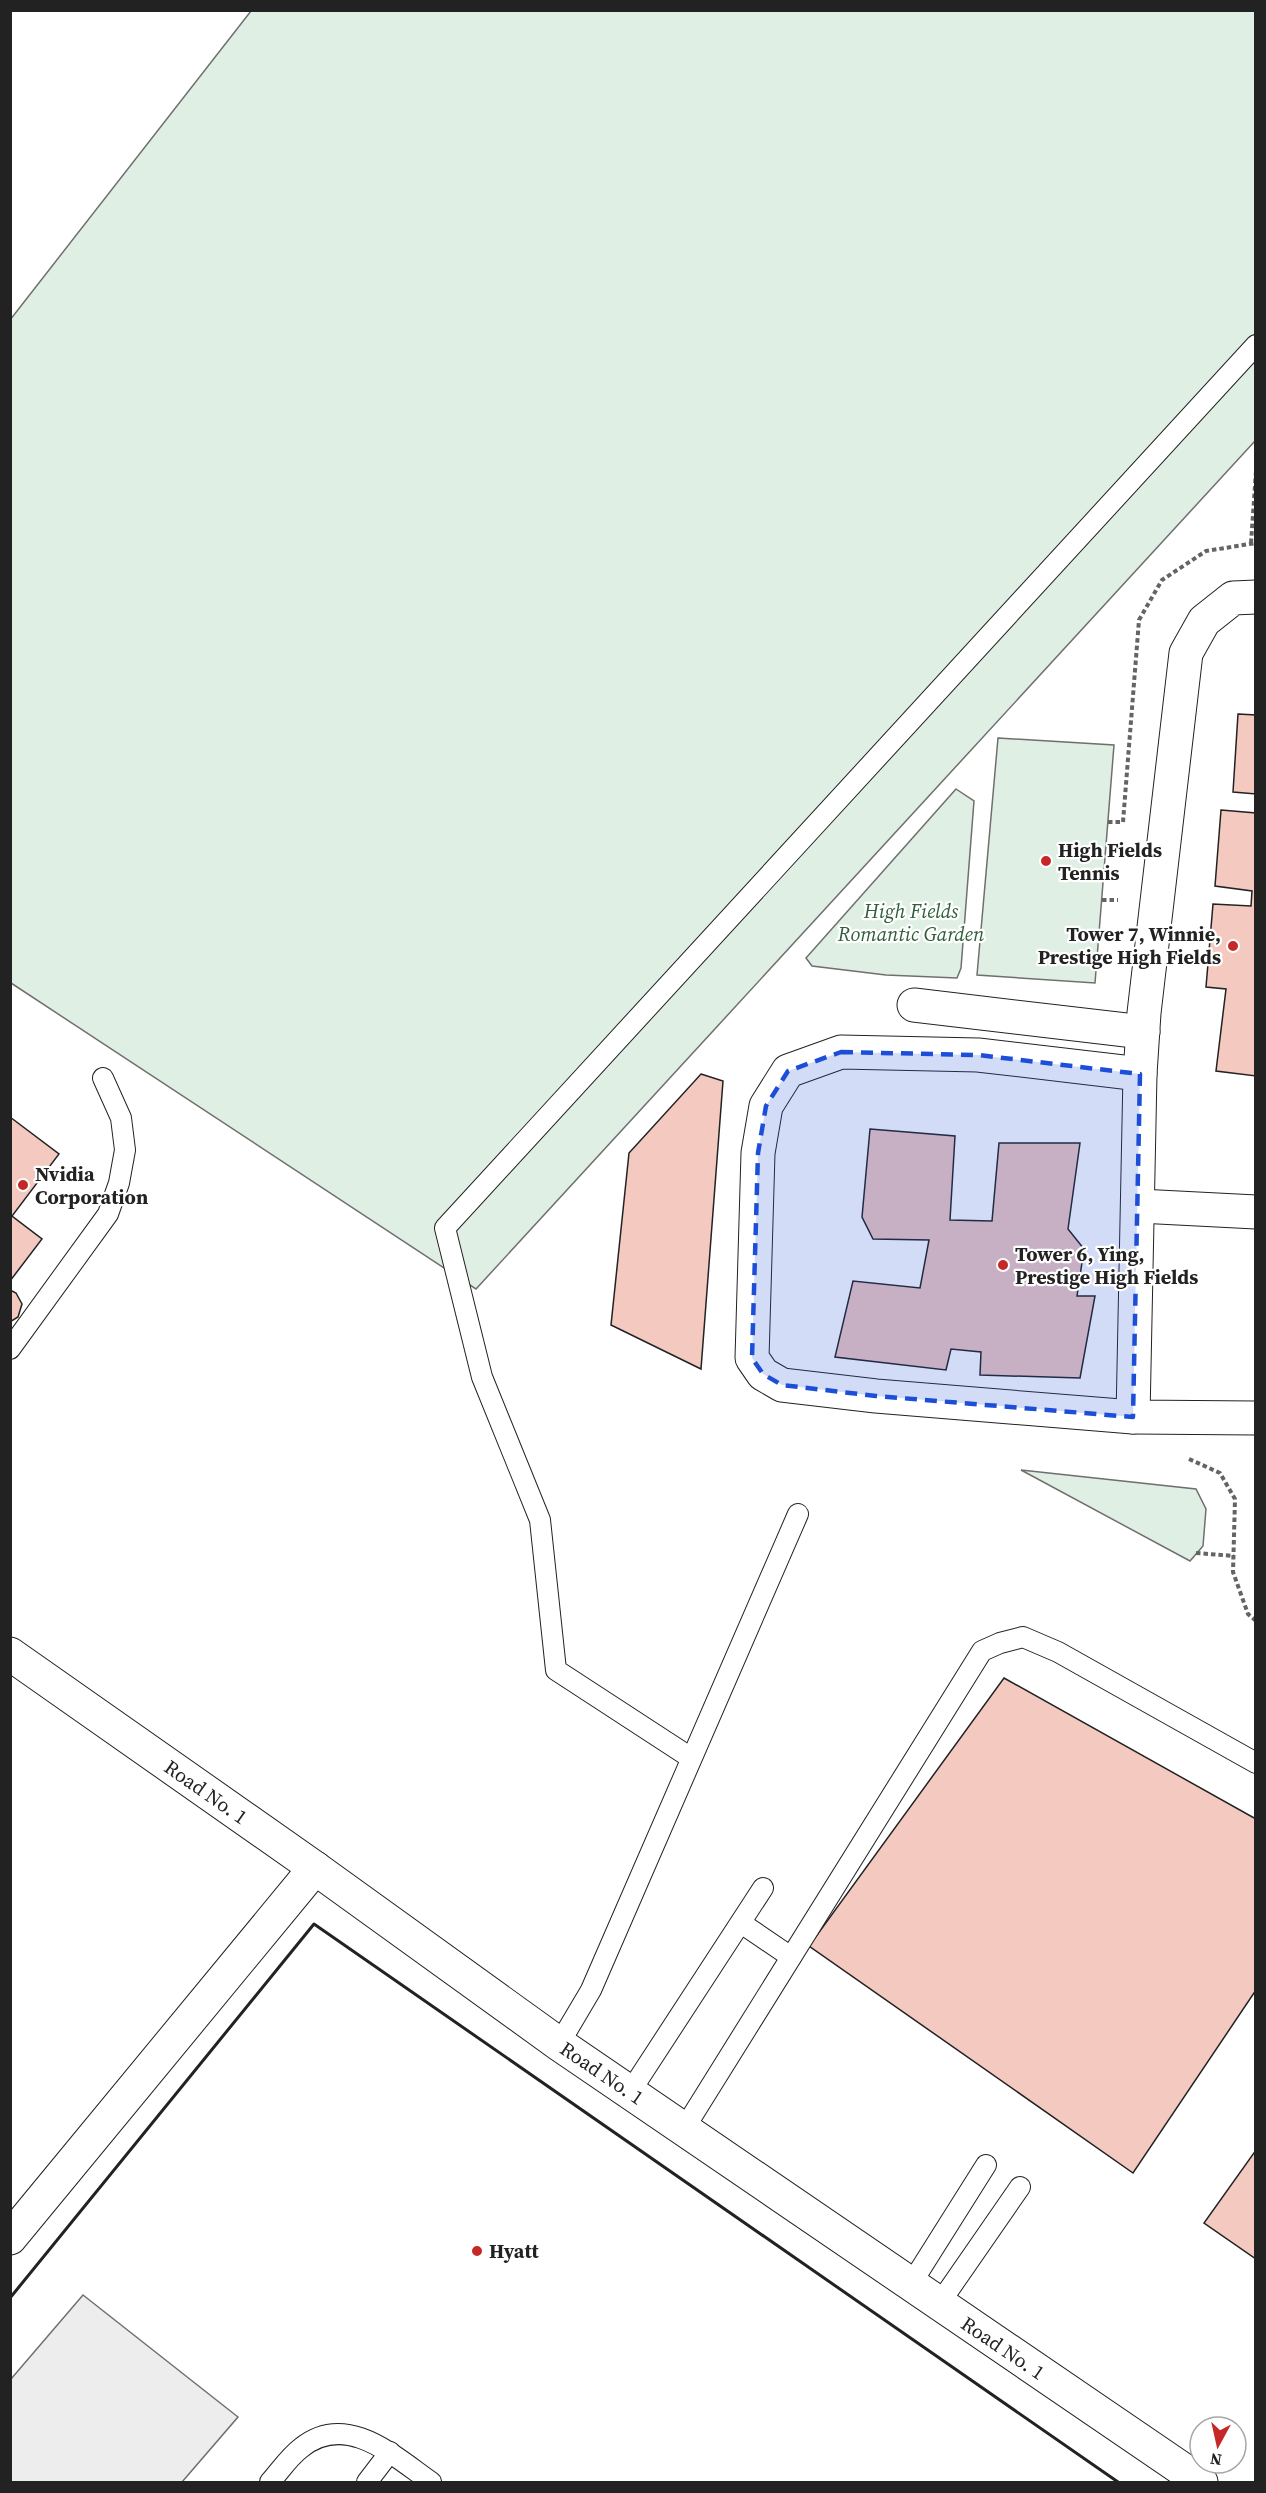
<svg xmlns="http://www.w3.org/2000/svg" width="1266" height="2493" font-family="'Source Serif 4',serif">
<rect width="100%" height="100%" fill="#fff"/>
<g fill="#e0efe3" stroke="#6f6f6f" stroke-width="1.5">
<path d="M251,11H1255V441L476,1289L11,983L10,320Z"/>
<path d="M998,738L1114,745L1095,983L977,975Z"/>
<path d="M956,789L974,801L961,968L957,978L886,975L812,966L806,958Z"/>
<path d="M1021,1470L1196,1489L1206,1509L1203,1546L1190,1561Z"/>
</g>
<path fill="#ededed" stroke="#6f6f6f" stroke-width="1.5" d="M83,2295L238,2417L182,2482H11V2379Z"/>
<g fill="#f3c9c0" stroke="#222" stroke-width="1.5">
<path d="M1238,714L1256,715V794L1233,792Z"/>
<path d="M1221,810L1256,813V1076L1216,1071L1226,989L1206,987L1213,904L1251,906L1252,891L1215,886Z"/>
<path d="M701,1074L723,1081L701,1369L611,1325L629,1153Z"/>
<path d="M10,1117L59,1154L12,1216L42,1239L10,1281Z"/>
<path d="M870,1129L955,1136L950,1220L992,1221L999,1143H1080L1068,1229L1084,1249L1077,1296H1095L1080,1378L980,1375L981,1352L951,1349L946,1370L835,1357L853,1281L920,1288L929,1240L873,1239L862,1217Z"/>
<path d="M10,1290L16,1293L22,1304L18,1317L10,1322Z"/>
<path d="M1004,1678L1256,1819V1990L1133,2173L809,1946Z"/>
<path d="M1256,2150V2259L1204,2223Z"/>
</g>
<g fill="none" stroke-linecap="round" stroke-linejoin="round">
<g stroke="#222" stroke-width="22">
<g id="service">
<path d="M10,1349L108,1214L119,1183L125,1150L121,1118L103,1078"/>
<path d="M691,1758L556,1670L540,1520L482,1377L445,1228L1256,345"/>
<path d="M741,1923L791,1957"/>
<path d="M559,2044L591,1990L798,1514"/>
<path d="M630,2092L763,1888"/>
<path d="M684,2129L982,1651L1000,1643L1023,1637L1058,1652L1256,1763"/>
<path d="M911,2284L986,2165"/>
<path d="M939,2304L1020,2187"/>
<path d="M270,2482C280,2471 289,2457 301,2448C346,2411 394,2456 431,2482"/>
<path d="M367,2482L390,2452"/>
</g>
</g>
<g stroke="#222" stroke-width="35">
<g id="minor">
<path d="M914,1005L1143,1032"/>
<path d="M1140,1074L978,1055L841,1052L788,1071L766,1106L758,1153L752,1358L763,1374L782,1385L876,1396L1133,1417L1256,1418"/>
<path d="M1139,1206L1256,1212"/>
<path d="M1133,1417L1140,1074L1144,1013L1186,653L1204,621L1233,598L1256,597"/>
</g>
</g>
<g stroke="#222" stroke-width="35">
<g id="tertiary">
<path d="M10,1654L315,1868L559,2044L1201,2482"/>
<path d="M10,2238L315,1868"/>
</g>
</g>
<g stroke="#646464" stroke-width="4" stroke-dasharray="4.5 3" stroke-linecap="butt">
<path d="M1251,543L1256,471"/>
<path d="M1108,822H1123L1139,620L1162,580L1206,551L1256,543"/>
<path d="M1102,900H1118"/>
<path d="M1189,1459L1220,1473L1235,1499L1233,1572L1248,1614L1256,1621"/>
<path d="M1196,1553L1234,1556"/>
</g>
<use href="#service" stroke="#fff" stroke-width="20"/>
<use href="#minor" stroke="#fff" stroke-width="33"/>
<use href="#tertiary" stroke="#fff" stroke-width="33"/>
<path stroke="#222" stroke-width="3" d="M10,2298L314,1924L1118,2482"/>
</g>
<path fill="#1d4ed8" fill-opacity="0.2" stroke="#1d4ed8" stroke-width="4.5" stroke-dasharray="12 8" stroke-linejoin="round" d="M841,1052L978,1055L1140,1074L1133,1417L876,1396L782,1385L763,1374L752,1358L758,1153L766,1106L788,1071Z"/>
<g fill="#c62828" stroke="#fff" stroke-width="2">
<circle cx="1046" cy="861" r="6"/>
<circle cx="1233" cy="946" r="6"/>
<circle cx="23" cy="1185" r="6"/>
<circle cx="1003" cy="1265" r="6"/>
<circle cx="477" cy="2251" r="6"/>
</g>
<g text-anchor="middle" stroke-width="4.5" stroke-linejoin="round" paint-order="stroke">
<g font-size="20" font-weight="bold" fill="#222" stroke="#fff" text-anchor="start">
<text x="1058" y="857">High Fields<tspan x="1058" dy="23">Tennis</tspan></text>
<text x="1221" y="941" text-anchor="end">Tower 7, Winnie,<tspan x="1221" dy="23">Prestige High Fields</tspan></text>
<text x="35" y="1181">Nvidia<tspan x="35" dy="23">Corporation</tspan></text>
<text x="1015" y="1261">Tower 6, Ying,<tspan x="1015" dy="23">Prestige High Fields</tspan></text>
<text x="489" y="2258">Hyatt</text>
</g>
<g font-size="20" font-style="italic" fill="#2f5e38" stroke="#fff">
<text x="911" y="918">High Fields<tspan x="911" dy="23">Romantic Garden</tspan></text>
</g>
<g font-size="20" fill="#222" stroke="#fff">
<text transform="translate(206 1792) rotate(35)" y="7">Road No. 1</text>
<text transform="translate(602 2073) rotate(34)" y="7">Road No. 1</text>
<text transform="translate(1003 2348) rotate(34)" y="7">Road No. 1</text>
</g>
</g>
<rect width="1266" height="2493" fill="none" stroke="#222222" stroke-width="24"/>
<g transform="translate(1218 2445) rotate(188)"><circle r="28" fill="#ffffff" stroke="#a7a7a7" stroke-width="1.5"/>
<path d="M0-4.5L10 22L0 15L-10 22Z" fill="#c62828"/>
<text y="-9" font-size="16" font-weight="bold" text-anchor="middle" fill="#222222">N</text>
</g>
</svg>
